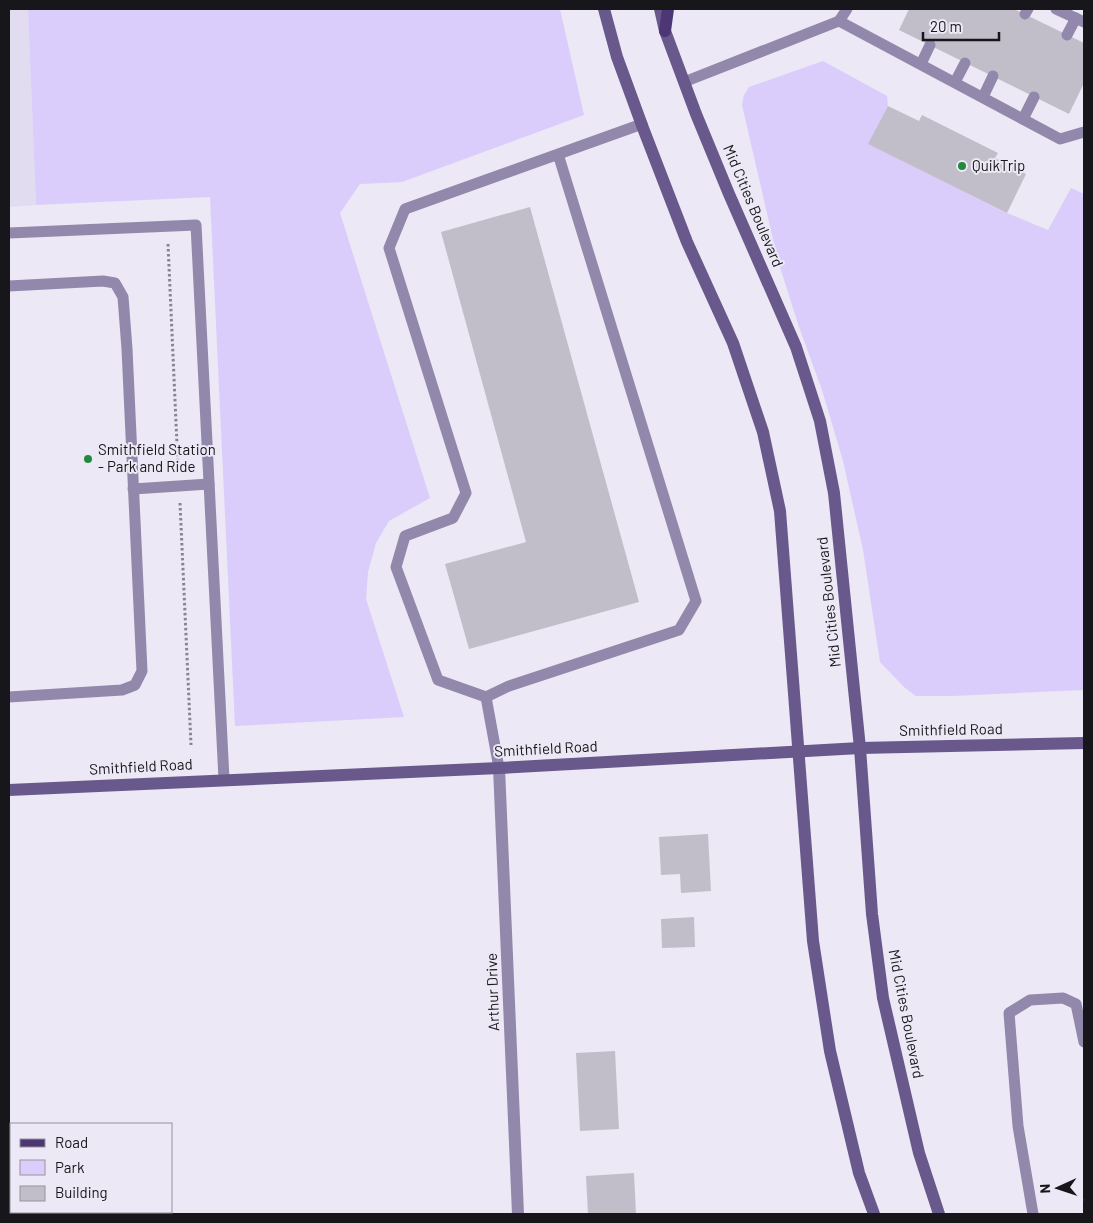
<svg xmlns="http://www.w3.org/2000/svg" width="1093" height="1223" font-family="Barlow,sans-serif">
<rect width="100%" height="100%" fill="#ece8f5"/>
<path fill="#e1dcf0" d="M9,9H28L36,205L9,207Z"/>
<g fill="#dacdfb">
<path d="M28,9H560L584,115L402,182L360,184L340,213L430,498L389,521L376,543L368,572L366,599L404,717L235,726L210,197L36,205Z"/>
<path d="M823,61L887,96L888,106L869,144L1007,213L1048,230L1071,188L1084,194V690L952,696H916L905,688L880,662L863,550L843,461L822,390L799,327L778,261L742,105L744,95L749,87Z"/>
</g>
<g fill="#c1beca">
<path d="M909,9H1014L1084,43V83L1069,114L899,30Z"/>
<path d="M888,106L919,121L922,115L998,153L995,158L1026,174L1007,213L868,144Z"/>
<path d="M530,207L639,602L469,649L445,564L526,542L441,232Z"/>
<path d="M708,834L711,891L681,893L680,874L661,875L659,837Z"/>
<path d="M694,917L695,947L662,948L661,919Z"/>
<path d="M615,1051L619,1129L580,1131L576,1053Z"/>
<path d="M634,1173L636,1214H588L586,1176Z"/>
</g>
<g fill="none" stroke-linecap="round" stroke-linejoin="round">
<g stroke="#87858d" stroke-width="3" stroke-dasharray="2.5 2.5" stroke-linecap="butt">
<path d="M168,244L178,467"/>
<path d="M180,503L191,745"/>
</g>
<g stroke="#9288ab" stroke-width="11">
<path d="M1056,9L1084,22"/>
<path d="M1025,14L1028,9"/>
<path d="M839,21L847,9"/>
<path d="M1067,35L1076,18"/>
<path d="M921,64L930,45"/>
<path d="M684,82L839,21L1060,139L1084,132"/>
<path d="M955,82L965,63"/>
<path d="M983,97L993,76"/>
<path d="M1023,119L1034,97"/>
<path d="M558,154L696,601L679,630L509,686L486,697L438,680L396,567L405,536L453,518L466,493L389,248L405,209L642,124"/>
<path d="M9,233L196,225L224,779"/>
<path d="M9,286L103,281L115,283L123,297L127,349L142,671L135,685L122,690L9,697"/>
<path d="M133,489L209,484"/>
<path d="M486,697L499,768"/>
<path d="M1033,1214L1018,1126L1009,1013L1030,1000L1063,998L1076,1004L1084,1042"/>
</g>
<path stroke="#9288ab" stroke-width="12" d="M499,768L518,1214"/>
<g stroke="#69588b" stroke-width="12">
<path d="M604,9L617,57L643,128L687,242L733,343L763,432L780,511L813,941L830,1051L859,1173L874,1214"/>
<path d="M660,9L665,31L696,114L729,194L796,347L820,421L834,493L860,748L872,914L883,998L919,1153L939,1214"/>
<path d="M9,790L499,768L860,748L1084,743"/>
</g>
<path stroke="#4c3673" stroke-width="12" d="M665,31L668,9"/>
</g>
<g fill="#228a3f" stroke="#ece8f5" stroke-width="2">
<circle cx="962" cy="166" r="5"/>
<circle cx="88" cy="459" r="5"/>
</g>
<g text-anchor="middle" stroke-width="4" stroke-linejoin="round" paint-order="stroke">
<g font-size="15" fill="#17161a" stroke="#ece8f5" text-anchor="start">
<text x="972" y="171">QuikTrip</text>
<text x="98" y="455">Smithfield Station<tspan x="98" dy="17">- Park and Ride</tspan></text>
</g>
<g font-size="15" fill="#17161a" stroke="#ece8f5">
<text transform="translate(753 206) rotate(67)" y="5">Mid Cities Boulevard</text>
<text transform="translate(829 602) rotate(-96)" y="5">Mid Cities Boulevard</text>
<text transform="translate(951 730) rotate(-1)" y="5">Smithfield Road</text>
<text transform="translate(546 749) rotate(-3)" y="5">Smithfield Road</text>
<text transform="translate(141 767) rotate(-3)" y="5">Smithfield Road</text>
<text transform="translate(493 992) rotate(-92)" y="5">Arthur Drive</text>
<text transform="translate(906 1014) rotate(79)" y="5">Mid Cities Boulevard</text>
</g>
</g>
<rect width="1093" height="1223" fill="none" stroke="#17161a" stroke-width="20"/>
<rect x="10" y="1123" width="162" height="90" fill="#ece8f5" stroke="#97949d"/>
<rect x="20" y="1139" width="25" height="8" fill="#4c3673" stroke="#97949d"/>
<text x="55" y="1148" font-size="15" fill="#17161a">Road</text>
<rect x="20" y="1160" width="25" height="15" fill="#dacdfb" stroke="#97949d"/>
<text x="55" y="1173" font-size="15" fill="#17161a">Park</text>
<rect x="20" y="1186" width="25" height="15" fill="#c1beca" stroke="#97949d"/>
<text x="55" y="1198" font-size="15" fill="#17161a">Building</text>
<g transform="translate(1058 1188) rotate(267)" stroke="#ece8f5" stroke-width="4" paint-order="stroke">
<path d="M0-4L9 19L0 12L-9 19Z" fill="#17161a"/>
<text y="-8" font-size="14" font-weight="bold" text-anchor="middle" fill="#17161a">N</text>
</g>
<path d="M923 32v8h76v-8" fill="none" stroke="#17161a" stroke-width="2.5"/>
<text x="930" y="32" font-size="15" fill="#17161a" stroke="#ece8f5" stroke-width="4" paint-order="stroke">20 m</text>
</svg>
